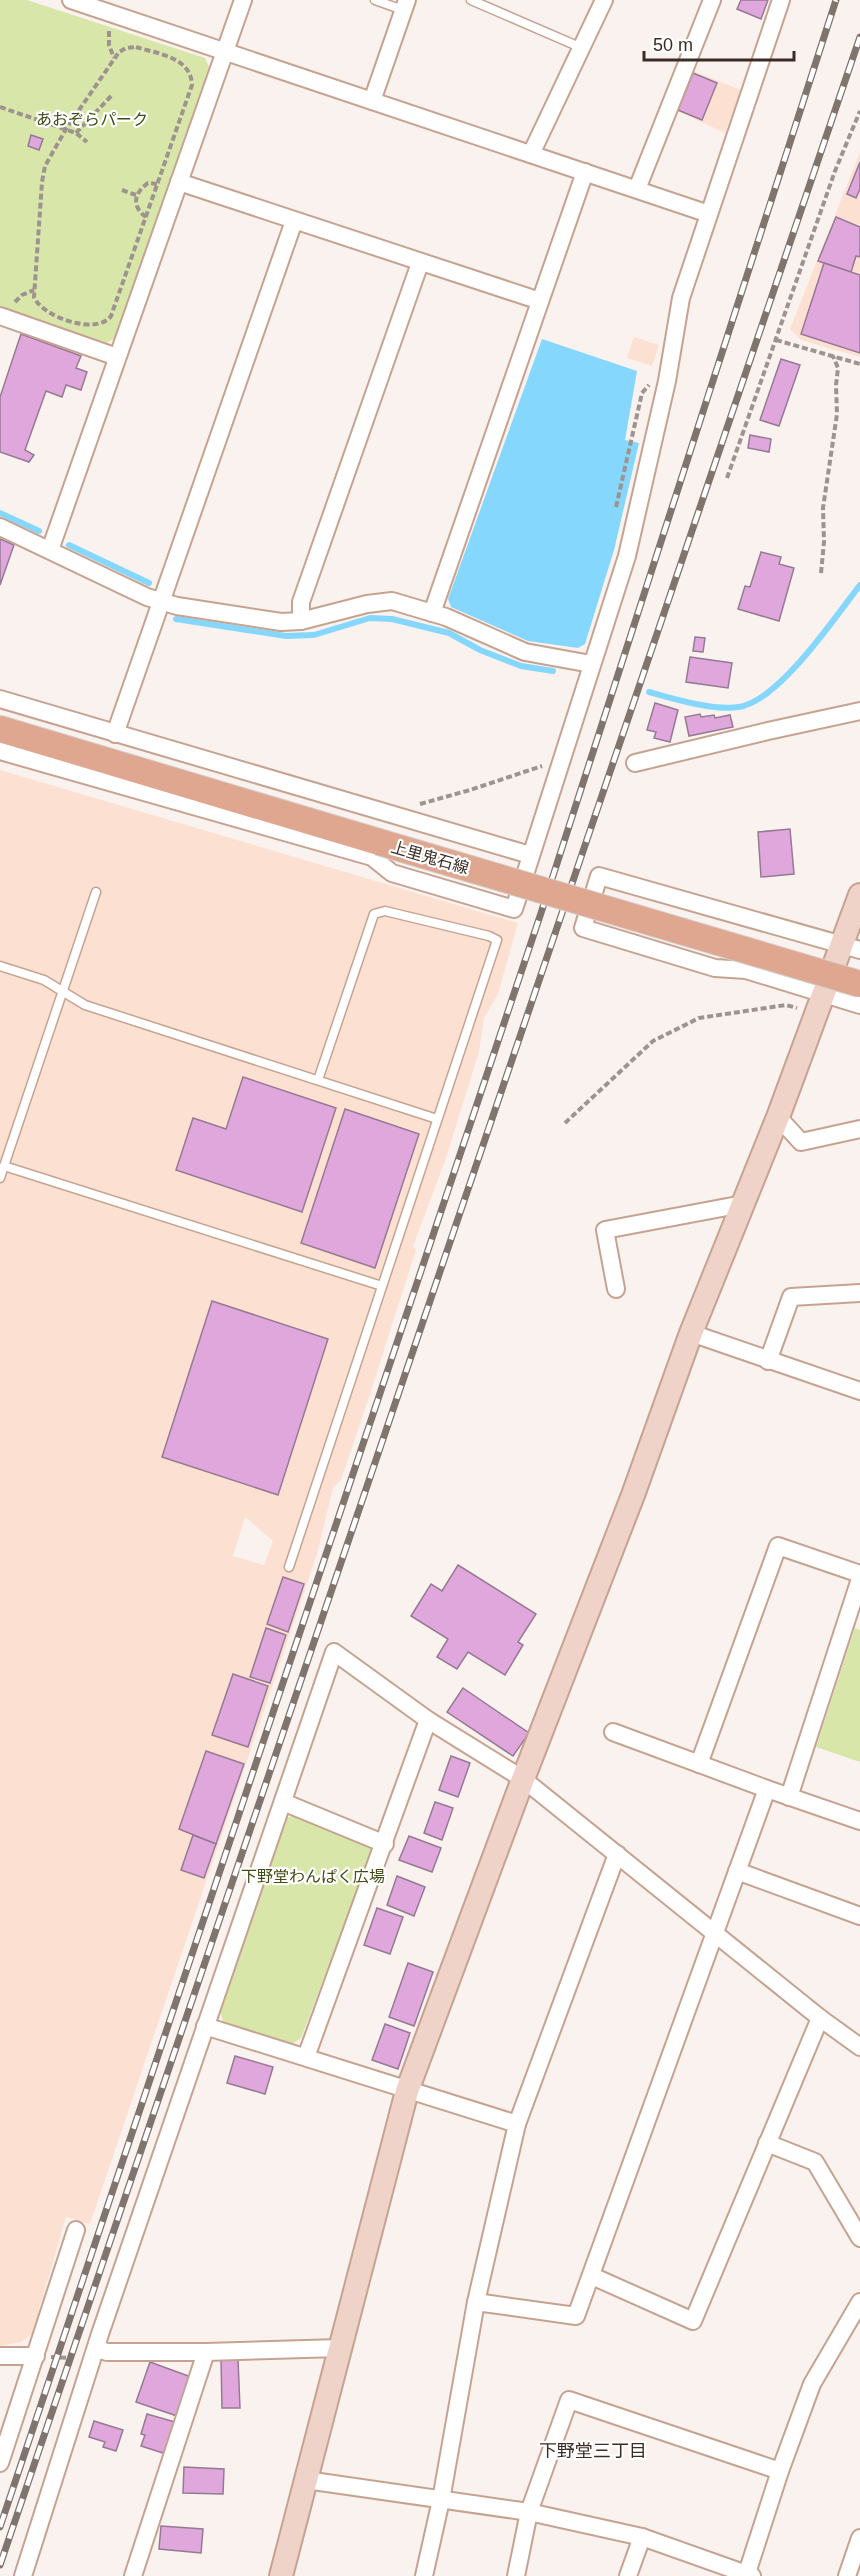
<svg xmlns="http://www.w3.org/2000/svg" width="860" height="2576" font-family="Helvetica,'Noto Sans JP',sans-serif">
<rect width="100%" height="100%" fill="#faf2ee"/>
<g fill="#fce1d3" fill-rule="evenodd">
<path d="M691,70L741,90L725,133L675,110Z"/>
<path d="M860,152V357L801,340L790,329Z"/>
<path d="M634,337L659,345L652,366L627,358Z"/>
<path d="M0,770L518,923L498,994L484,1018L479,1052L445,1161L413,1246L416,1250L370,1394L341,1480L333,1488L317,1554L90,2224L66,2217L32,2334L21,2342L0,2346ZM245,1517L273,1541L264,1565L233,1556Z"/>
</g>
<g fill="#d8e7a9">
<path d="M0,0H27L205,58L209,67L114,339L106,343L0,306Z"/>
<path d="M855,1628L860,1630V1762L816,1747Z"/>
<path d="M296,1814L369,1843L372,1853L301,2038L291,2045L224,2024L220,2012L283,1820Z"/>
</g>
<path fill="#85d7fd" d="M542,339L637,371L625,440L639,443L614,550L585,644L578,648L528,641L451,607L448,599Z"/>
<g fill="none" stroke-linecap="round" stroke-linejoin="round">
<g stroke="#85d7fd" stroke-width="6">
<path d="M0,513L39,531"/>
<path d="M69,545L149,583"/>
<path d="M176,619L286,636L314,635L370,618L392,619L449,633L480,650L521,666L553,671"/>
<path d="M649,692C674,699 714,711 739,707C779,701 835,617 860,585"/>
</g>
</g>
<g fill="#e0a7dc" stroke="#957a93" stroke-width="1.5">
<path d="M741,0H768L761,19L737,9Z"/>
<path d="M693,73L717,83L702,120L678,110Z"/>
<path d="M31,135L43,139L39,150L28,146Z"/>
<path d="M860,162V189L856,198L847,194Z"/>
<path d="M836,217L860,227V257L856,256L851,272L818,261Z"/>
<path d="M824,263L860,275V353L801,334Z"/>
<path d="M21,334L81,356L76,368L87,372L81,390L66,385L62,397L46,391L25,450L34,455L29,462L0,452V397Z"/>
<path d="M781,359L800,365L779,426L760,420Z"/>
<path d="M750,435L771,439L769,452L748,448Z"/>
<path d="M0,539L14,545L0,585Z"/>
<path d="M761,552L781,557L779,564L794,568L779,621L738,609L745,586L750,587Z"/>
<path d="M695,637L705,638L703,652L693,651Z"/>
<path d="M690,657L732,663L728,688L686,682Z"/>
<path d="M655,703L678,710L670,742L654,738L656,732L647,730Z"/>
<path d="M700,714L701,717L714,715L715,718L730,715L733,727L689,736L685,717Z"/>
<path d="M790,829L794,874L761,877L758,832Z"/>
<path d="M243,1077L336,1108L302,1212L176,1170L193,1118L226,1129Z"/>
<path d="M345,1109L419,1134L375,1268L301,1243Z"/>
<path d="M212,1301L328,1339L278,1495L162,1457Z"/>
<path d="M458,1565L536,1614L518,1642L523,1645L505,1675L468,1652L457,1669L437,1657L448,1639L411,1616L431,1584L442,1591Z"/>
<path d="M283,1577L304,1584L288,1632L267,1624Z"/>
<path d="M266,1628L286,1635L270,1683L250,1677Z"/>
<path d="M233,1674L268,1686L248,1747L212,1735Z"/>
<path d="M463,1688L529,1733L513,1756L447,1712Z"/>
<path d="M206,1751L244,1764L216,1844L179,1829Z"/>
<path d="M451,1756L470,1763L458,1797L439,1790Z"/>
<path d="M435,1802L453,1808L442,1840L424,1833Z"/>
<path d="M193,1835L216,1844L204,1878L181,1870Z"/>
<path d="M409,1836L441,1848L432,1872L399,1860Z"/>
<path d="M397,1876L425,1887L414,1916L387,1905Z"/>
<path d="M377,1908L403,1917L390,1954L364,1945Z"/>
<path d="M408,1963L433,1972L414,2026L389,2017Z"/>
<path d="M385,2024L410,2033L398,2069L372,2060Z"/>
<path d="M235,2056L273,2067L265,2094L227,2083Z"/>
<path d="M221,2359H238L240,2408H222Z"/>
<path d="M150,2362L191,2377L177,2416L136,2402Z"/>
<path d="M147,2414L175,2422L166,2454L141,2446L145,2435L141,2434Z"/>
<path d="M94,2421L123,2430L116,2451L103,2447L105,2442L89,2437Z"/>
<path d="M184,2467L224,2469L223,2494L183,2493Z"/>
<path d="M161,2526L203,2529L201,2553L159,2549Z"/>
</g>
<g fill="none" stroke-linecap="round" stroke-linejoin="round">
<g stroke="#c6a390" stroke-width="11">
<g id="lane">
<path d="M375,0L403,10"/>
<path d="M471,0L582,48"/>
<path d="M0,966L44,980L85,1005L437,1119"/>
<path d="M4,1166L382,1286"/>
<path d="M0,1178L96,892"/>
<path d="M289,1567L497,940L489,936L385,911L374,914L318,1080"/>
</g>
</g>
<g stroke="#c6a390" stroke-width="20">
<g id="street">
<path d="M71,0L709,214"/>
<path d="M372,101L407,0"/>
<path d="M531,154L604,0"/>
<path d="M179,182L540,301"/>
<path d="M637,189L712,0"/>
<path d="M0,316L117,357"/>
<path d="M0,527L147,597L177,606L281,622L301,621L367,604L392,601L446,617L525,652L591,664"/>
<path d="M50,550L243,0"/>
<path d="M432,613L585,172"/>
<path d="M301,621V602L420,263"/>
<path d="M0,699L530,855"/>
<path d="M115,734L294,221"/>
<path d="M0,751L372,857L392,873L514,909L627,556L667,381L681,298L781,0"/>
<path d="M635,763L768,731L860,711"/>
<path d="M860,950L599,876L583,928L715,968L746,970L860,1005"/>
<path d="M778,1117L801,1142L860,1129"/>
<path d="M616,1289L605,1230L743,1204"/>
<path d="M691,1333L860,1391"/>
<path d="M768,1361L791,1297L860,1293"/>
<path d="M613,1732L767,1789L860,1821"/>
<path d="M699,1764L778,1546L860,1574"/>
<path d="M789,1797L860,1579"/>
<path d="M283,1802L385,1844"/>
<path d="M737,1871L860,1916"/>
<path d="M205,2026L517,2124"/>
<path d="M306,2057L428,1720"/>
<path d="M767,2143L815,2162L860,2238"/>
<path d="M592,2276L693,2321L820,2018"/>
<path d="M476,2302L576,2316L767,1789"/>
<path d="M97,2349L107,2352H206L340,2348"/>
<path d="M0,2356H36"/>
<path d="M0,2463L76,2230"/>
<path d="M306,2480L529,2512L642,2537L752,2576"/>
<path d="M23,2576L100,2334L334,1652L428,1720L523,1779L820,2018L860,2047"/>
<path d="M133,2576L206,2352"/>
<path d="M424,2576L441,2500L476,2302L517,2124L617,1854"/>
<path d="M516,2576L529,2512L569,2400L780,2471"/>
<path d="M628,2576L642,2537"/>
<path d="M746,2576L780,2471L812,2384L860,2302"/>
<path d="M847,2576L860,2538"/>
</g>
</g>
<g stroke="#c6a390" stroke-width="26">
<path id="secondary" d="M281,2576L407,2091L523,1779L633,1495L691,1333L778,1117L860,895"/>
</g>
<g stroke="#d4d1cf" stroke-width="28">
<path id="primary" d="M0,729L379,842"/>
</g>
<g stroke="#9e938e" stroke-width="4" stroke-dasharray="6 3" stroke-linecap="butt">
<path d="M109,31V45L114,58"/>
<path d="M136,47C158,54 191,57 192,85L111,316C97,336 42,317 34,297L42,182L45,166L66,129L119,52L126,48Z"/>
<path d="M0,107L76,133L87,142"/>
<path d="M76,133L113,94"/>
<path d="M122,190L136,195"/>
<path d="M146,217C131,206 134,193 148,183L157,184"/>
<path d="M15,302L22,295L34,290"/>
<path d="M776,340L860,364"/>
<path d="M727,478L835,171L860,111"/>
<path d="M616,507L642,393L649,385"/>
<path d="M821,573L824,542L823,508L837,414L836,385L838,368L833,356"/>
<path d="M420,804L470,790L542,766"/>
<path d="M565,1123L653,1041L699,1018L786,1005L797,1008"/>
<path d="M51,2357L73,2358"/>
</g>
<use href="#lane" stroke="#fff" stroke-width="8"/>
<use href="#street" stroke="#fff" stroke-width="16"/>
<use href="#secondary" stroke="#efd2c8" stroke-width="22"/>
<use href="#primary" stroke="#dfa690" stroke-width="26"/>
<g stroke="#80746e" stroke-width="7">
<g id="rail">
<path d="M0,2527L541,913L836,0"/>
<path d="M0,2565L860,37"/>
</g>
</g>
<use href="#rail" stroke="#fff" stroke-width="4.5" stroke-dasharray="14" stroke-linecap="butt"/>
<g stroke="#d4d1cf" stroke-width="28" stroke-linecap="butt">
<path id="primary-bridge" d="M379,842L860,984"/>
</g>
<use href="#primary-bridge" stroke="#dfa690" stroke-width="26"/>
</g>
<g text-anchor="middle" stroke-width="4.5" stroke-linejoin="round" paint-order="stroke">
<g font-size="16" fill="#424c17" stroke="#fff">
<text x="92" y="125">あおぞらパーク</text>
<text x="313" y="1882">下野堂わんぱく広場</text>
</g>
<g font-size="16" fill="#3a2c25" stroke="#fff">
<text transform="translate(430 857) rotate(16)" y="6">上里鬼石線</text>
</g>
<g font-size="18" fill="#3a2c25" stroke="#fff">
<text x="593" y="2457">下野堂三丁目</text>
</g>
</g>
<path d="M644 51v9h150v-9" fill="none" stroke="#3a2c25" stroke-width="3"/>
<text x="653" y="51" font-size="18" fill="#3a2c25" stroke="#ffffff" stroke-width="4.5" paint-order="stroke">50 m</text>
</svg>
